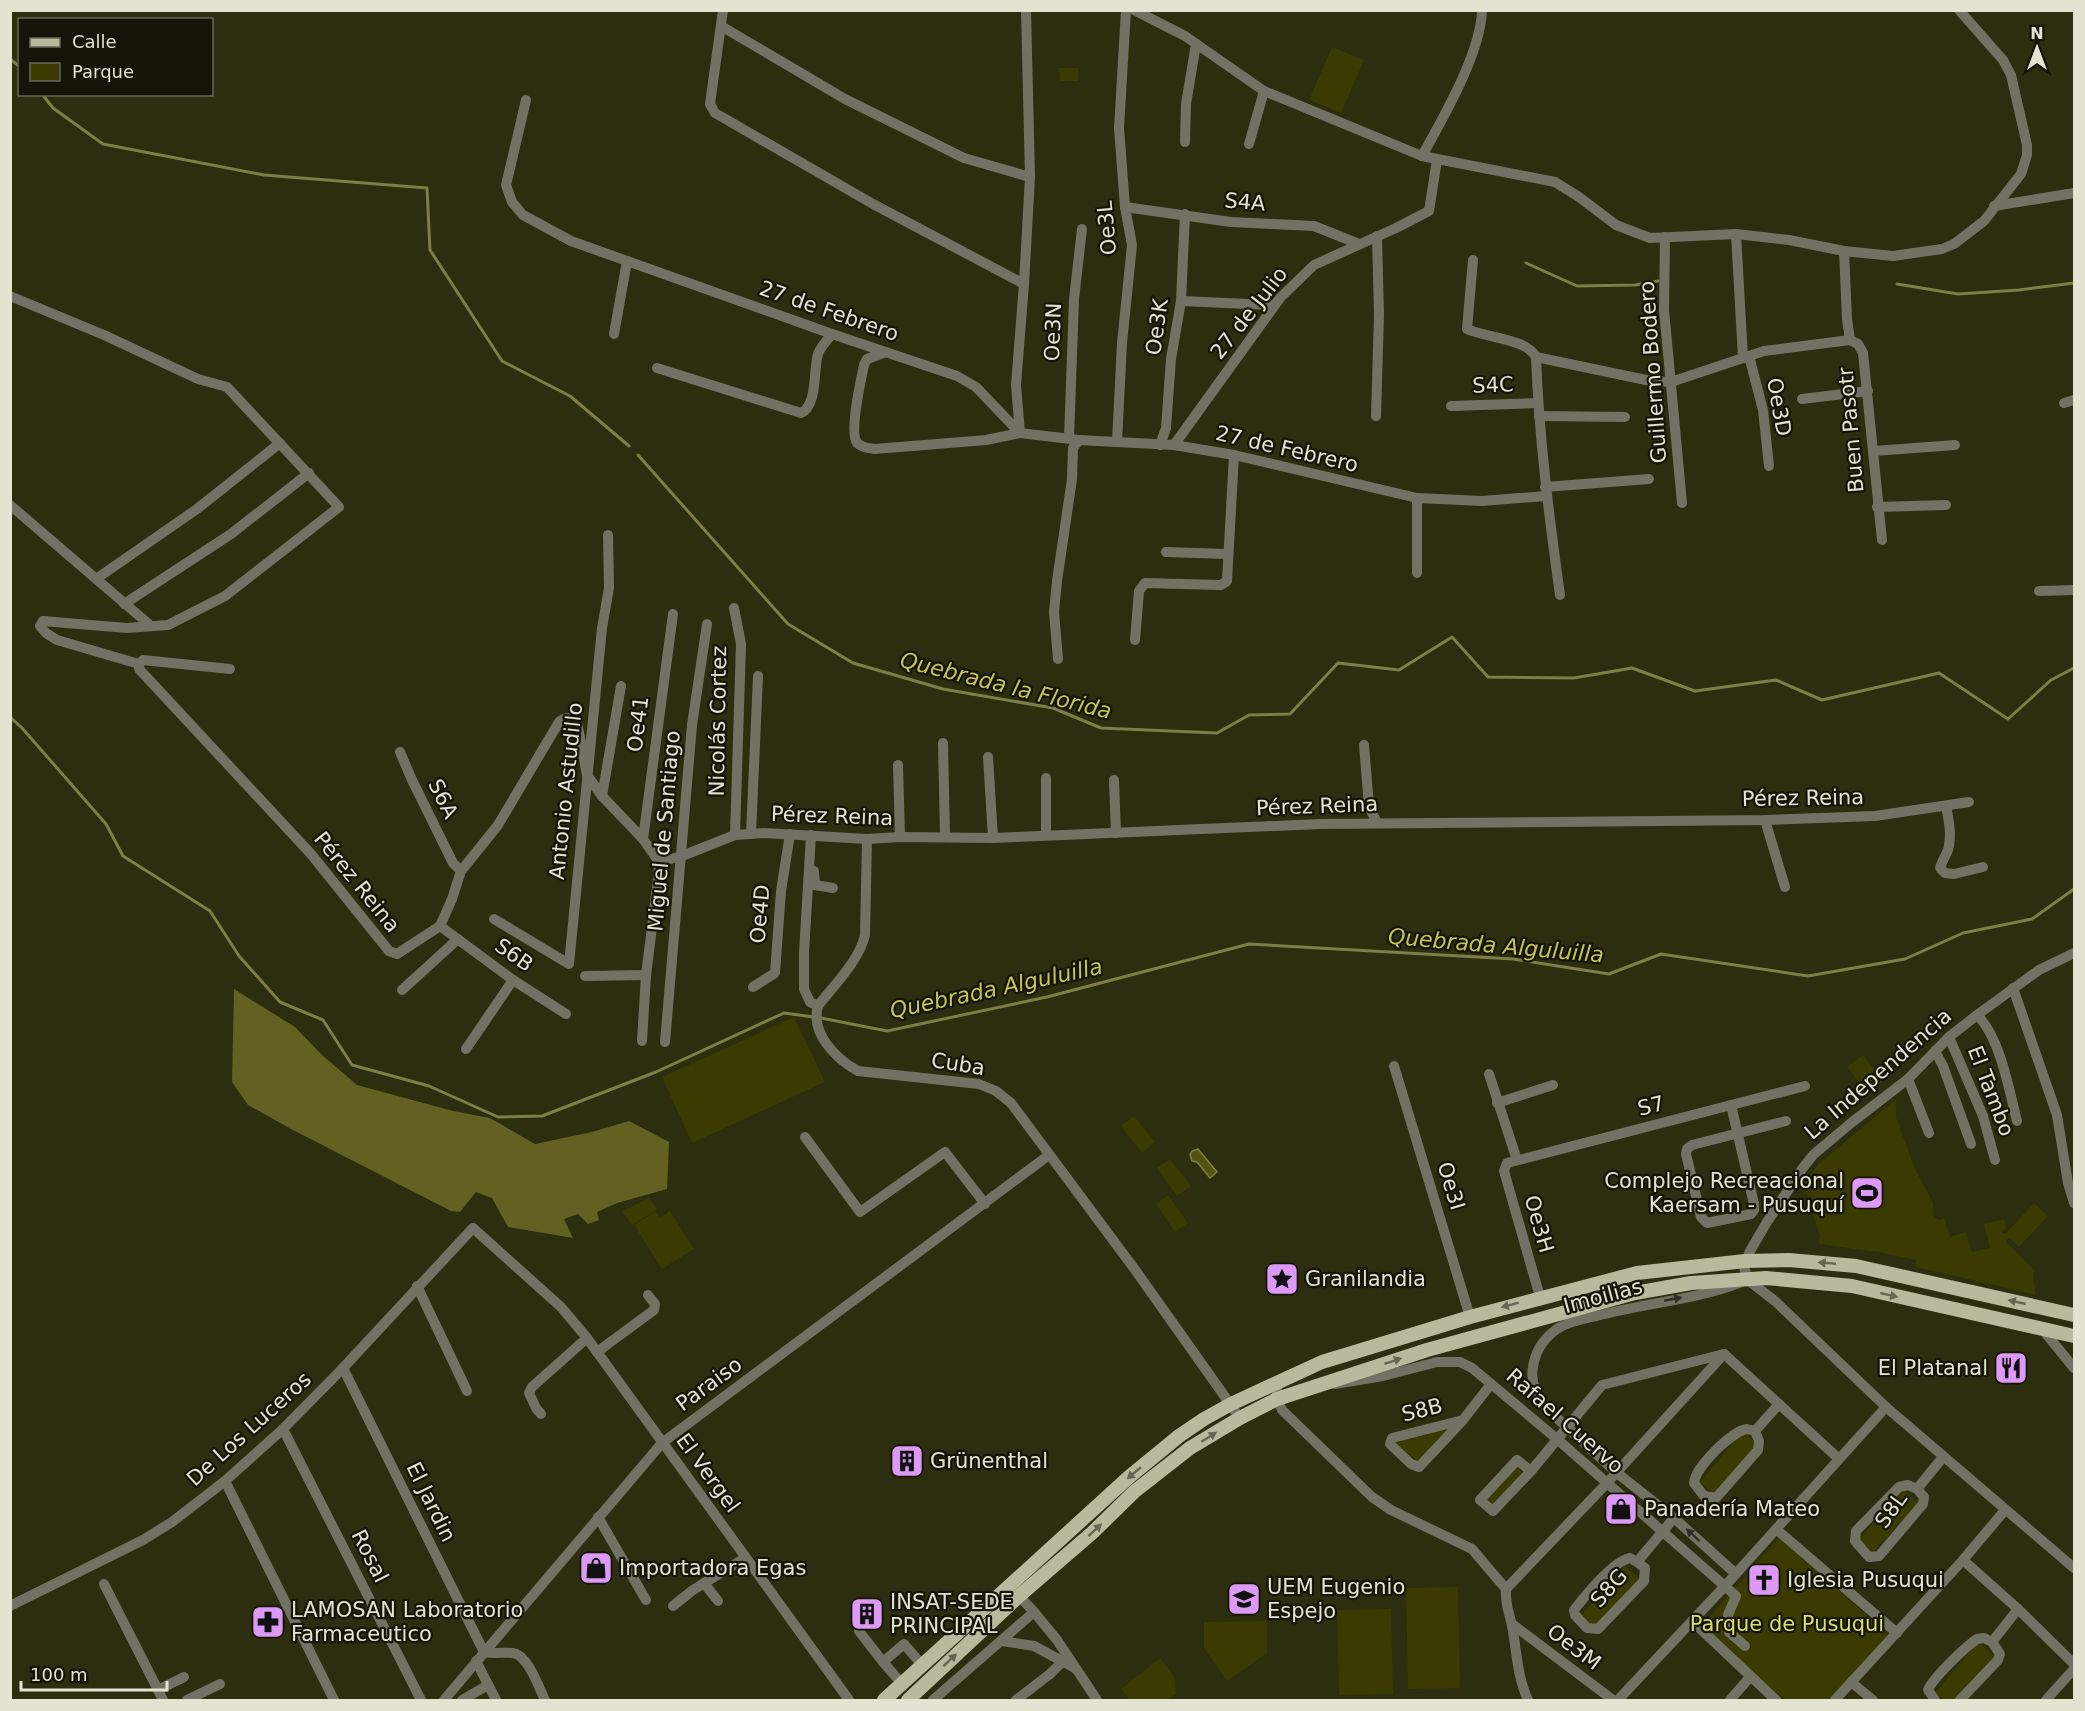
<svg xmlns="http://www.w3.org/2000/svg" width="2085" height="1711" font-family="'DejaVu Sans',sans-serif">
<rect width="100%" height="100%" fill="#2d2d0f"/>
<g fill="#3b3a00">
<path d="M1332,47L1364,60L1341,113L1309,100Z"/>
<path d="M1059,68H1078V81H1060Z"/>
<path d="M794,1017L825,1082L692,1143L662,1077Z"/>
<path d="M1863,1055L1883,1081L1868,1093L1847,1067Z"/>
<path d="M1896,1099V1117L1915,1169L1933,1203L1934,1217L1939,1220L1944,1218L1950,1237L1966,1232L1972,1252L1990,1248L1984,1224L2004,1219L2006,1228L2002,1232L2005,1234L2034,1203L2048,1216L2019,1247L2009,1238L2006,1242L2035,1271L2033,1274L2036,1295L1916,1267V1260L1878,1252L1819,1244L1820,1236L1803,1183L1819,1164Z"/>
<path d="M1134,1116L1155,1142L1142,1153L1121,1126Z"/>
<path d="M1170,1159L1191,1186L1177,1196L1157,1168Z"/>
<path d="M1168,1195L1188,1223L1175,1232L1156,1204Z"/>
<path d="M649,1198L658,1209L632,1225L622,1211Z"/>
<path d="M656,1211L660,1218L670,1211L694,1249L662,1269L634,1225Z"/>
<path d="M1449,1428L1419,1462L1396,1444V1441Z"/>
<path d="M1743,1431L1758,1445L1713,1494L1700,1482Z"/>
<path d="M1517,1467L1522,1473L1493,1505L1488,1500Z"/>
<path d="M1903,1489L1918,1503L1873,1552L1859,1540Z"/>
<path d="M1779,1538L1888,1634L1829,1700H1785L1701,1626Z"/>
<path d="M1625,1566L1640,1579L1595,1629L1581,1615Z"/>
<path d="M1458,1587L1460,1688L1408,1689L1406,1588Z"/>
<path d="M1391,1609L1393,1694L1339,1695L1337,1610Z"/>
<path d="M1267,1621V1653L1227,1681L1204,1648V1622Z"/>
<path d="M1978,1642L1994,1656L1953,1700H1943L1935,1693Z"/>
<path d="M1160,1658L1175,1678L1176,1694L1168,1700H1130L1121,1689Z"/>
</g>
<path fill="#626121" d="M234,989L295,1027L322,1055L357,1085L453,1111L490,1118L535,1144L592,1132L629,1121L669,1142L667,1189L617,1203L597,1212L599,1220L588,1224L578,1214L564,1219L573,1238L508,1227L492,1198L476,1192L460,1212L451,1211L291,1129L248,1105L232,1082Z"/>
<path fill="#53520e" stroke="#7e7e48" stroke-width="1.5" d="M1198,1149L1217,1172L1210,1178L1197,1162L1192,1161L1190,1155L1192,1151Z"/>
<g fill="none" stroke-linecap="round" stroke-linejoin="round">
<g stroke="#7e7e48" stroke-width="3">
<path d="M10,59L20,67"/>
<path d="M42,94L53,108L103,144L264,175L427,188L430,250L502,361L570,396L629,446"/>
<path d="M1526,263L1577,286L1635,285L1658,281"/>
<path d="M1897,284L1958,294L2019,290L2074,283"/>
<path d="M638,455L788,624L853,663L943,689L1053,708L1101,728L1217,733L1249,715L1290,714L1338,663L1399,670L1452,637L1488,677L1574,678L1632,668L1695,691L1776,680L1822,700L1939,673L2008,719L2051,680L2074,668"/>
<path d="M10,717L22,728L106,824L123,856L210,911L239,956L280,1002L323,1020L352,1065L429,1086L498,1117L542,1116L656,1072L784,1013L814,1017"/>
<path d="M821,1018L887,1031L1047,997L1249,944L1513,959L1609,974L1661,954L1808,976L1905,959L1963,933L2032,919L2074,889"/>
</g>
<g stroke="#727264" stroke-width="10">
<path d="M723,10L710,104L715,113L873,204L1024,284"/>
<path d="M1026,10L1030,177L1024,284L1016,385L1020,433L1079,440L1174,445L1234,455L1417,498L1482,501L1546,496"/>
<path d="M1134,10L1185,36L1264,91L1422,156L1555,182L1579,197L1616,225L1650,238L1736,234L1789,240L1844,251L1893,256L1942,249L1954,244L1984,221L2021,174L2027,155V145L2011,75L2003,60L1959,10"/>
<path d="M721,26L845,99L964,158L1030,177"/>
<path d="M526,100L506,185L512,202L523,215L571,241L832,334L957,376L976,387L1020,433"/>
<path d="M1185,142L1186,104L1196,44"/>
<path d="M1249,144L1264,91"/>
<path d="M1422,156C1443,118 1481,53 1482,10"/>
<path d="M1994,206L2074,193"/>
<path d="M1125,207L1231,222L1314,226L1359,244"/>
<path d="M1736,234L1743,358"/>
<path d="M1665,237L1664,310L1682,503"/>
<path d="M1844,251L1847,319L1850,340L1858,344L1863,353L1882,540"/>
<path d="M1473,260L1467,329C1486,338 1526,338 1536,357"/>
<path d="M10,296L104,335L198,379L227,387L339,507L225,596L168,625L127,628L43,621L40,626L46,633L57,640L139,664"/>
<path d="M1181,301L1274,305"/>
<path d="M614,334L627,261"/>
<path d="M886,352L867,359L864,365C861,380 849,432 857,443C862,448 869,448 875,449L986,440L1020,433"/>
<path d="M1749,356L1763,410L1769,466"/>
<path d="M1536,357L1646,380L1671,382L1764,351L1850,340"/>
<path d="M1536,357C1539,437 1549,516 1560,595"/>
<path d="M657,368L801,413C818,405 813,370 818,354C821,346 827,340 832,334"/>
<path d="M1802,399L1868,391"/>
<path d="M2064,403L2074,400"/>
<path d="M1451,406L1537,403"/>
<path d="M1376,416L1379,315L1377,236"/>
<path d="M1539,416L1625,417"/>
<path d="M1069,438L1074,299L1082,229"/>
<path d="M1117,442L1122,343L1132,245L1125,207L1119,128L1126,10"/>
<path d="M1160,445L1166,428L1171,359L1181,301L1185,214"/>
<path d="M1174,445L1280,298L1314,265L1396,228L1429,211L1437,160"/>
<path d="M1874,451L1955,445"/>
<path d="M1545,487L1649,479"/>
<path d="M10,505L151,626"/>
<path d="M1877,507L1946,505"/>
<path d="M1166,552L1227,554"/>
<path d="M1417,573V498"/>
<path d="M96,579L197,509L280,443"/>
<path d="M2039,591L2074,590"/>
<path d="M124,604L231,534L309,473"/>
<path d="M734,608L741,644L735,835"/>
<path d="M1135,640L1139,591L1145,583L1221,585L1227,581L1234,455"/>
<path d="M1058,659L1054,612L1057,581L1072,479L1073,448L1079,440"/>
<path d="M230,669L143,660L139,664V669L311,854L389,951L397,954L440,926L452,899L461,871L498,825L559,722C566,716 570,718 577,722L587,775L602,796L643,839L659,862L682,856L735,835L764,833L867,839L900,837L993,838L1321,824L1765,820L1875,816L1969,802"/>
<path d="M943,743L945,837"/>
<path d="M1364,745L1369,806L1377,823"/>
<path d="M400,752L412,780L453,863L461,871"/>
<path d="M988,757L993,838"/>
<path d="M898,765L900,837"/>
<path d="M1114,780L1116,833"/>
<path d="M602,796L621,686"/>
<path d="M1946,806C1949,821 1952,835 1948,850C1945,857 1942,861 1940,868L1945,873L1954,874L1983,867"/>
<path d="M1765,820L1785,887"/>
<path d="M751,834L758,676"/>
<path d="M1046,834V778"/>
<path d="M811,835L804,953V989L810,1002L818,1006"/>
<path d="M643,839L673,614"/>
<path d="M867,839L865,935C859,961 835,984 818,1006C810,1033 836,1059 858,1071L979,1084L996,1091L1011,1103L1136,1271L1240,1418"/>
<path d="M814,871L815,885L833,888"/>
<path d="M494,919L569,964L602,628L609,588L608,535"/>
<path d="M440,926L513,980L566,1014"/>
<path d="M2074,953L2039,970L1977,1015L1949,1037L1908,1079L1851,1123L1813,1155L1802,1169L1767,1222L1750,1251L1744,1267L1748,1280L1775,1301L1886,1407L2074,1568"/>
<path d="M585,976L646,975"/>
<path d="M753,987L775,973L781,891L790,834"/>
<path d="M2013,988L2057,1115L2068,1183L2074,1203"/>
<path d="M402,990L458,939"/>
<path d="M1977,1015C2000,1037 2009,1090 2017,1121"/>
<path d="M1949,1037L1983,1116L1995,1160"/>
<path d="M642,1041L646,975L658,880L659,862"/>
<path d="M665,1042L692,725L707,624"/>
<path d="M466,1049L513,980"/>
<path d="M1935,1051L1943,1066L1971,1144"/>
<path d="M1394,1066L1470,1317"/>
<path d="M1489,1074L1517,1160"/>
<path d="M1908,1079L1929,1133"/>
<path d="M1497,1103L1553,1085"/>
<path d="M1731,1105L1754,1204V1210L1751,1214L1707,1223L1701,1217L1686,1154L1687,1149L1692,1145L1786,1121"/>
<path d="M805,1137L860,1212L945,1152L985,1204"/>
<path d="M417,1286L467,1391"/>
<path d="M1540,1297L1504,1171L1507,1163L1805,1086"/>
<path d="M2043,1330L2074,1368"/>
<path d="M597,1352L654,1310L655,1304L648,1295"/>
<path d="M1724,1354L1838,1458"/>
<path d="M343,1368L484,1652C494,1654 503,1652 513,1653C528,1655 539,1688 545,1700"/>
<path d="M1277,1381V1399L1282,1410L1372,1497L1391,1510L1472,1549L1506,1589C1505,1605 1509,1611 1512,1626C1517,1652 1517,1676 1528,1700"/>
<path d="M1335,1384L1383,1376L1437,1362H1460L1472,1368L1557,1439L1736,1596L1728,1615L1729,1632L1745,1646"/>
<path d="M541,1414L536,1408L529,1393L532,1387L587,1338"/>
<path d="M1463,1420L1392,1438L1390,1444L1411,1464L1419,1467L1463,1420L1491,1384"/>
<path d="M283,1429L421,1700"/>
<path d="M1747,1429L1755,1431L1759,1441L1758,1450L1716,1498L1704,1496L1694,1483C1695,1467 1732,1431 1747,1429Z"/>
<path d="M1755,1431L1779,1404"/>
<path d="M1531,1471L1517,1460L1480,1500L1493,1511L1531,1471L1602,1385L1724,1354"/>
<path d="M225,1481L334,1700"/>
<path d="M1917,1489L1908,1485L1899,1487L1856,1531L1855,1541L1869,1557L1879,1556L1923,1504L1924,1497L1917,1489L1943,1457"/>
<path d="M598,1517L646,1600"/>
<path d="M1776,1529L1897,1633"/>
<path d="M1963,1560L2018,1609L2074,1664"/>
<path d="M1637,1562L1630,1558C1613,1561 1585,1596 1574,1610L1575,1615L1587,1628L1598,1629L1644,1581L1645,1568L1637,1562L1674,1518"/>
<path d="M1736,1574L1674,1518L1617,1473L1547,1409C1537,1398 1530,1382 1533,1367C1535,1353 1542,1341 1553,1332C1566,1321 1588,1318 1605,1314C1649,1303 1697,1299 1739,1283"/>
<path d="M704,1583L718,1601"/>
<path d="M104,1584L158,1690"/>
<path d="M1506,1589L1607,1483L1724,1354"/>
<path d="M10,1606L143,1540L172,1522L225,1481L283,1429L343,1368L473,1228L561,1307L587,1338L849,1700"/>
<path d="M673,1606L693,1590L745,1558"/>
<path d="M1034,1612L1057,1640L1097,1700"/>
<path d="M1692,1621L1776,1700"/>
<path d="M1512,1624L1613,1700"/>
<path d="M859,1631L883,1662"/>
<path d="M1002,1641L1034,1646L1075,1668"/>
<path d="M476,1661L496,1700"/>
<path d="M1851,1682L1873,1700"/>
<path d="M903,1685L883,1662L904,1644L923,1666"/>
<path d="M163,1700L158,1690L184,1677"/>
<path d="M187,1700L220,1684"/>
<path d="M444,1700L662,1443L1049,1155"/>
<path d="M462,1700L488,1685"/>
<path d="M933,1700L1034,1612L1019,1596"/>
<path d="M1016,1700L1050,1674L1062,1662"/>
<path d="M1618,1700L1724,1587L1886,1407"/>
<path d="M1730,1700L1750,1677"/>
<path d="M1835,1700L1963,1560L2005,1510"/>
<path d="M1935,1700L1928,1690C1933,1678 1965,1647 1977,1639L1984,1638L1992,1642"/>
<path d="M1960,1700L1998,1660L2000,1654L1992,1642L2018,1609"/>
<path d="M2046,1700L2074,1669"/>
</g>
<g stroke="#b9b99d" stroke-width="14">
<path d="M884,1700L1129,1477L1179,1436L1204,1419L1231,1404L1322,1362L1470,1317L1637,1273L1745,1261L1789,1260L1856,1266L2074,1315"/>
<path d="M908,1700L1019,1596L1092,1533L1135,1491L1190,1448L1240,1418L1277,1399L1427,1350L1635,1293L1691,1283L1766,1278L1852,1286L2074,1336"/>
</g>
</g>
<defs><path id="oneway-solid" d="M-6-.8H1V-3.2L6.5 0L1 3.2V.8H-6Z" transform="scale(1.5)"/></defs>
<g fill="#666652">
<use href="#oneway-solid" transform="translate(1827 1263) rotate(-175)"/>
<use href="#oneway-solid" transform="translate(1889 1295) rotate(13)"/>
<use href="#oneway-solid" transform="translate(2017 1302) rotate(-167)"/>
<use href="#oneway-solid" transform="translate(1510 1305) rotate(165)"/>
<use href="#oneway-solid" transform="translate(1393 1361) rotate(-18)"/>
<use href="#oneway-solid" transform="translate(1209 1437) rotate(-32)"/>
<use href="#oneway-solid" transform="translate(1134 1473) rotate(140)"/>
<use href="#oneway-solid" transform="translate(1095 1530) rotate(-43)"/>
<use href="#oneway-solid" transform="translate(950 1660) rotate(-43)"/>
</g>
<g fill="#303024">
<use href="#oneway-solid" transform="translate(1673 1299) rotate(-11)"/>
<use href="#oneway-solid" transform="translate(1693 1535) rotate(-137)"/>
</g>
<defs>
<g id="stadium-square" transform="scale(1.725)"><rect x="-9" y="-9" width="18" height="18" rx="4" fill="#dc99f5" stroke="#141408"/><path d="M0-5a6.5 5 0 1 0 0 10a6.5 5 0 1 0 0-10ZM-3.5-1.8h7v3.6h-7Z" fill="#111"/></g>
<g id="sight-square" transform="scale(1.725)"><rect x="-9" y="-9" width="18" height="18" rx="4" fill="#dc99f5" stroke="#141408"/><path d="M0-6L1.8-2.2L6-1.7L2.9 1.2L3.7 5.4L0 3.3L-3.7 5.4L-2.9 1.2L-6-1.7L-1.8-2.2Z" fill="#111"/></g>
<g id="restaurant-square" transform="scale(1.725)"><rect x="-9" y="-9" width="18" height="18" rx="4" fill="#dc99f5" stroke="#141408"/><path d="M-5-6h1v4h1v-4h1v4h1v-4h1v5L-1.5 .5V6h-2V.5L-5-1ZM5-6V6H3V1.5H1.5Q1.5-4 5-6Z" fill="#111"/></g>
<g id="building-square" transform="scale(1.725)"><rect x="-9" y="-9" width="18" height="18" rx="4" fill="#dc99f5" stroke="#141408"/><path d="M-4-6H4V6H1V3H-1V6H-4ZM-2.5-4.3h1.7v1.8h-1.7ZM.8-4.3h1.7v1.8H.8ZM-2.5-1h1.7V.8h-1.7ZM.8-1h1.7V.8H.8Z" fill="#111"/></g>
<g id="shop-square" transform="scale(1.725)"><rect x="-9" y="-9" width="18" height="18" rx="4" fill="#dc99f5" stroke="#141408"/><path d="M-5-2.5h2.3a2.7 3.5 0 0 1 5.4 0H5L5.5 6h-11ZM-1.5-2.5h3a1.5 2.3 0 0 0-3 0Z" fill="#111"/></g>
<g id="church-square" transform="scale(1.725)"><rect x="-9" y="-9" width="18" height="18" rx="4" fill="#dc99f5" stroke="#141408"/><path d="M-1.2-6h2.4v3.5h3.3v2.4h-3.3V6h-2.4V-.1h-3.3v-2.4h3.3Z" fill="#111"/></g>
<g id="university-square" transform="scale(1.725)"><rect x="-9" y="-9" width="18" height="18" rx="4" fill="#dc99f5" stroke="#141408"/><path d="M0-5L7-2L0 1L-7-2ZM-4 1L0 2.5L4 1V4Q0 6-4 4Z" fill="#111"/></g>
<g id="pharmacy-square" transform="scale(1.725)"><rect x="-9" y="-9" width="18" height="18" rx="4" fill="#dc99f5" stroke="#141408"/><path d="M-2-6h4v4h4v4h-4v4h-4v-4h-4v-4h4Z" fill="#111"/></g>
</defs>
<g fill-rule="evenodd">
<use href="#stadium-square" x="1867" y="1193"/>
<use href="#sight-square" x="1282" y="1279"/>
<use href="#restaurant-square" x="2011" y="1368"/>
<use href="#building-square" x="907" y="1461"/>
<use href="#shop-square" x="1621" y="1509"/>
<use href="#shop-square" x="596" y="1568"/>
<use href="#church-square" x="1764" y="1580"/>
<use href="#university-square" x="1244" y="1599"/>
<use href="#building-square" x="867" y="1614"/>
<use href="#pharmacy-square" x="268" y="1622"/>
</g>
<g text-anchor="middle" stroke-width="4.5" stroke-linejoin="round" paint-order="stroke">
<g font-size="21" fill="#e2e3d1" stroke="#141408">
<text transform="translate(1245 202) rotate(5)" y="7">S4A</text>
<text transform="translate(1107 228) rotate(-95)" y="7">Oe3L</text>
<text transform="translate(829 311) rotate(19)" y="7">27 de Febrero</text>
<text transform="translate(1249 313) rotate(-52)" y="7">27 de Julio</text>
<text transform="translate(1157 327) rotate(-82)" y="7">Oe3K</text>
<text transform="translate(1053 332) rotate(-88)" y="7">Oe3N</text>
<text transform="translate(1653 372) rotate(-94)" y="7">Guillermo Bodero</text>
<text transform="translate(1493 385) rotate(-2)" y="7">S4C</text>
<text transform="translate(1779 407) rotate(80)" y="7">Oe3D</text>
<text transform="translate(1851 430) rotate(-95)" y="7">Buen Pasotr</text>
<text transform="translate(1287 449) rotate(13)" y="7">27 de Febrero</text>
<text transform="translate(718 721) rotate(-89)" y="7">Nicolás Cortez</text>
<text transform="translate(638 724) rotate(-83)" y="7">Oe41</text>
<text transform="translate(566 791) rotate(-84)" y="7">Antonio Astudillo</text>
<text transform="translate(1803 798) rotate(-1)" y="7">Pérez Reina</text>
<text transform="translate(443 799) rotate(64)" y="7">S6A</text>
<text transform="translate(1317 806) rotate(-2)" y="7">Pérez Reina</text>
<text transform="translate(832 816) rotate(2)" y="7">Pérez Reina</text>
<text transform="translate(664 831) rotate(-85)" y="7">Miguel de Santiago</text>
<text transform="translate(357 882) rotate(51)" y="7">Pérez Reina</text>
<text transform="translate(760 914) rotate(-85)" y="7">Oe4D</text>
<text transform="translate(514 955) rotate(35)" y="7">S6B</text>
<text transform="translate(958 1064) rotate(9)" y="7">Cuba</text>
<text transform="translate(1878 1074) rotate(-41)" y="7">La Independencia</text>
<text transform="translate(1991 1091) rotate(69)" y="7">El Tambo</text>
<text transform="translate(1651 1106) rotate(-14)" y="7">S7</text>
<text transform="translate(1451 1186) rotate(73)" y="7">Oe3I</text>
<text transform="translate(1539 1224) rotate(74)" y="7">Oe3H</text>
<text transform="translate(1603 1296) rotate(-15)" y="7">Imoilias</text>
<text transform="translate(709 1384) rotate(-36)" y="7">Paraiso</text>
<text transform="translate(1422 1410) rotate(-14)" y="7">S8B</text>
<text transform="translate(1565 1421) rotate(41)" y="7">Rafael Cuervo</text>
<text transform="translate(249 1429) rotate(-42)" y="7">De Los Luceros</text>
<text transform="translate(708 1473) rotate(54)" y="7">El Vergel</text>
<text transform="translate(431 1502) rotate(64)" y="7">El Jardin</text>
<text transform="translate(1891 1510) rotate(-54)" y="7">S8L</text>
<text transform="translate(370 1556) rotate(63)" y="7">Rosal</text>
<text transform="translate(1609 1588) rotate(-48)" y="7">S8G</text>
<text transform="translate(1574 1647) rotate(37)" y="7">Oe3M</text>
</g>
<g font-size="21" fill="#e2e3d1" stroke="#141408" text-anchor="start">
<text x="1844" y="1188" text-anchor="end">Complejo Recreacional<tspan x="1844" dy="24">Kaersam - Pusuquí</tspan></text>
<text x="1305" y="1286">Granilandia</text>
<text x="1988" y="1375" text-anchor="end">El Platanal</text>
<text x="930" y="1468">Grünenthal</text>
<text x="1644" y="1516">Panadería Mateo</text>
<text x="619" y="1575">Importadora Egas</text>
<text x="1787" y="1587">Iglesia Pusuqui</text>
<text x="1267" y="1594">UEM Eugenio<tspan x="1267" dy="24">Espejo</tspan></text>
<text x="890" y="1609">INSAT-SEDE<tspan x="890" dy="24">PRINCIPAL</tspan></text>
<text x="291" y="1617">LAMOSAN Laboratorio<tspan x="291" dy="24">Farmaceutico</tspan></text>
</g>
<g font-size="21" fill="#dddd6b" stroke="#141408">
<text x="1787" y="1631">Parque de Pusuqui</text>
</g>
<g font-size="22" font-style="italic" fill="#c6c552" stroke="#141408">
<text transform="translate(1006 685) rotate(14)" y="8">Quebrada la Florida</text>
<text transform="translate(1496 945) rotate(5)" y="8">Quebrada Alguluilla</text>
<text transform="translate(996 988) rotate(-12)" y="8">Quebrada Alguluilla</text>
</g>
</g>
<rect width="2085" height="1711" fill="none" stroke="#e2e3d1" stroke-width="24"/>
<rect x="18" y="18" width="195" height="78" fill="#141408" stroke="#666758" stroke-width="1.5"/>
<rect x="30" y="38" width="30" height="9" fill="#b9b99d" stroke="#666758" stroke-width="1.5"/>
<text x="72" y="48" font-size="18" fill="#e2e3d1">Calle</text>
<rect x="30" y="63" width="30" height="18" fill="#3b3a00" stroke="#666758" stroke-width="1.5"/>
<text x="72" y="78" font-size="18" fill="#e2e3d1">Parque</text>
<g transform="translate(2037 48)" stroke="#141408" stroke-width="4.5" paint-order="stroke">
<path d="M0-4.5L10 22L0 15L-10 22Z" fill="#e2e3d1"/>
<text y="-9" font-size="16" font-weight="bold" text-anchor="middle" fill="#e2e3d1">N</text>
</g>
<path d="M21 1681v9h146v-9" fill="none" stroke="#e2e3d1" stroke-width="3"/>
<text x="30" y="1681" font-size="18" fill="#e2e3d1" stroke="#141408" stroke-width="4.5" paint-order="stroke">100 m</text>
</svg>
